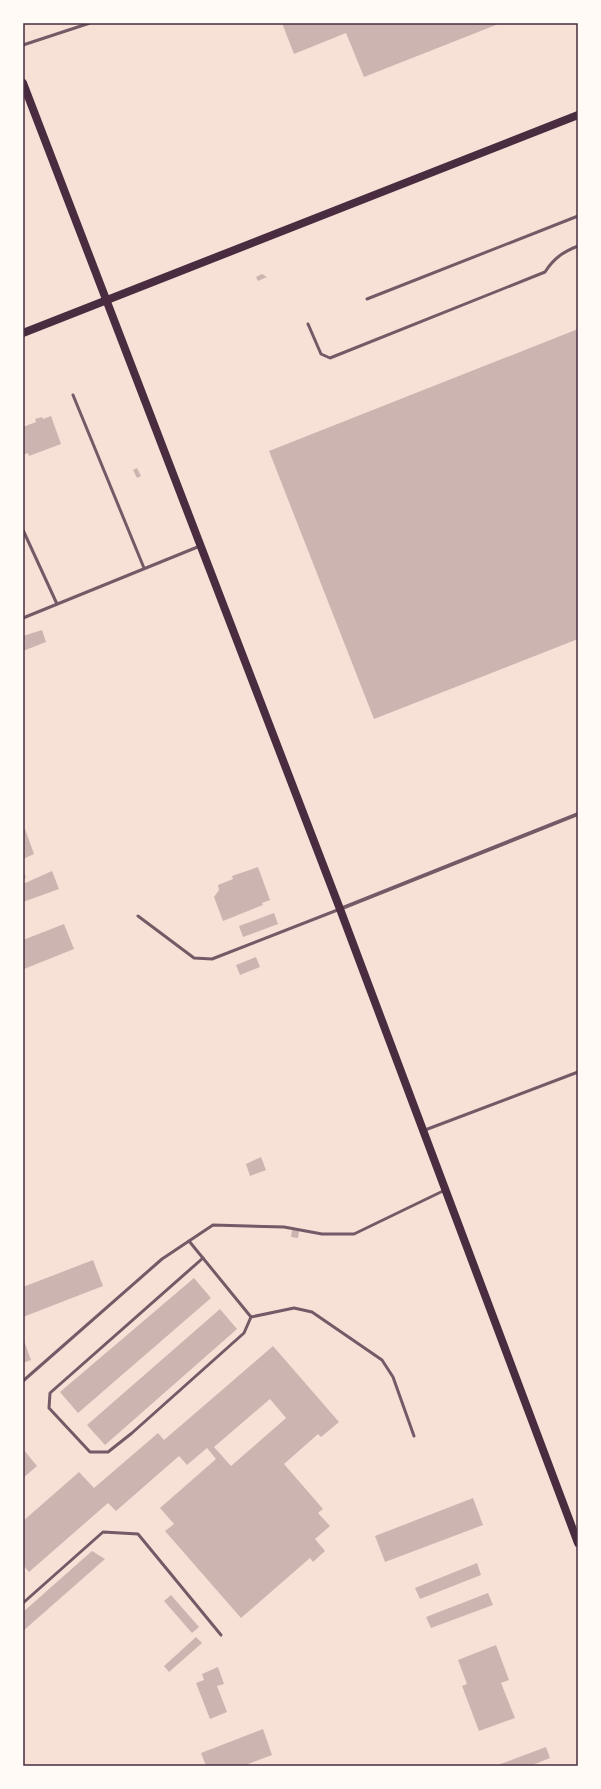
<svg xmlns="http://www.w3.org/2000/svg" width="601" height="1789" font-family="Jost,sans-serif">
<rect width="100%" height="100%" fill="#f7e1d7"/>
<g fill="#ccb4b1" fill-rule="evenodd">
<path d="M282,23H501L364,77L346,33L294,54Z"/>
<path d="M262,274L267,277L258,281L256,277Z"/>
<path d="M578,329V639L374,719L269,451Z"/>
<path d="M51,416L61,444L29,456L28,453L23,455V427L36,422L35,419L42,417L43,419Z"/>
<path d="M137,468L141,476L137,478L133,470Z"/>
<path d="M42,630L46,642L23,651V636Z"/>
<path d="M25,829L34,854L23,859V830Z"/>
<path d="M258,867L270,900L262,903L263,905L223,921L214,897L219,890L218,885L233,879L232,876Z"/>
<path d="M23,869L26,878L23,879Z"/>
<path d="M52,871L59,889L23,902V884Z"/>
<path d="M274,913L278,924L243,937L239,926Z"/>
<path d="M64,924L74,949L24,969L23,940Z"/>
<path d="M256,957L260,967L240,975L236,965Z"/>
<path d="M261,1157L266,1170L250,1176L246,1164Z"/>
<path d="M292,1230L299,1231L298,1238L291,1237Z"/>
<path d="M93,1260L103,1286L23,1317V1287Z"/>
<path d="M194,1278L211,1298L78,1413L60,1392Z"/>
<path d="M220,1309L237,1329L105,1445L87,1425Z"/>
<path d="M23,1338L31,1360L23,1363Z"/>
<path d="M273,1346L339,1422L321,1437L318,1434L284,1464L323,1509L318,1513L330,1526L315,1539L325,1551L313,1562L310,1558L241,1618L165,1531L174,1524L160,1508L216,1459L207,1448L187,1465L179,1456L116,1511L108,1503L29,1572L23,1565V1521L79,1472L94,1488L158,1433L164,1440ZM270,1399L286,1418L231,1466L214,1447Z"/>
<path d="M23,1449L37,1466L23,1478Z"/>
<path d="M473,1498L483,1525L385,1562L375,1536Z"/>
<path d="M92,1551L105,1559L23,1631V1612Z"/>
<path d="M477,1563L481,1575L420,1599L415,1588Z"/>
<path d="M488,1593L493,1605L431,1628L426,1617Z"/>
<path d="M171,1595L199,1627L192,1633L164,1601Z"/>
<path d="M196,1637L202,1643L169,1672L164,1666Z"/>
<path d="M496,1645L509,1680L501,1683L515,1718L479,1731L462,1686L467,1684L458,1660Z"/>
<path d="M218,1667L224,1684L217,1686L227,1712L210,1719L196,1683L204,1680L202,1674Z"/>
<path d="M263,1729L272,1755L243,1766H206L201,1753Z"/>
<path d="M546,1747L550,1758L530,1766H495Z"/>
</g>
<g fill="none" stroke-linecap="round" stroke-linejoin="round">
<g stroke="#755966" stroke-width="3">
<path d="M23,45L90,23"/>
<path d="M367,299L578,216"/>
<path d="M308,324L321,354L330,358L545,272C554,258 563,252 578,246"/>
<path d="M73,395L144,568"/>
<path d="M23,530L57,604"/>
<path d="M23,618L200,546"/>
<path d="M138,916L194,958L212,959L340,909"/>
<path d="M425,1130L578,1072"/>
<path d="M189,1241L251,1317L294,1308L312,1312L382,1360L393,1377L414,1436"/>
<path d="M203,1258L50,1393L49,1408L90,1452H108L132,1433L244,1333L251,1317"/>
<path d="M23,1381L162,1259L213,1225L284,1227L322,1234H354L445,1190"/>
<path d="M23,1603L103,1532L138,1534L221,1635"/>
</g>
<path stroke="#755966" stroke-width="4" d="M340,909L578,814"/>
<g stroke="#4a2c40" stroke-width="8">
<path d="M23,83L340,909L578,1543"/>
<path d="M23,333L578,115"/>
</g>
</g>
<rect width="601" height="1789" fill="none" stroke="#fffaf5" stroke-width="48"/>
<rect x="24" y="24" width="553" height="1741" fill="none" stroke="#4a2c40" stroke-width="1.5"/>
</svg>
